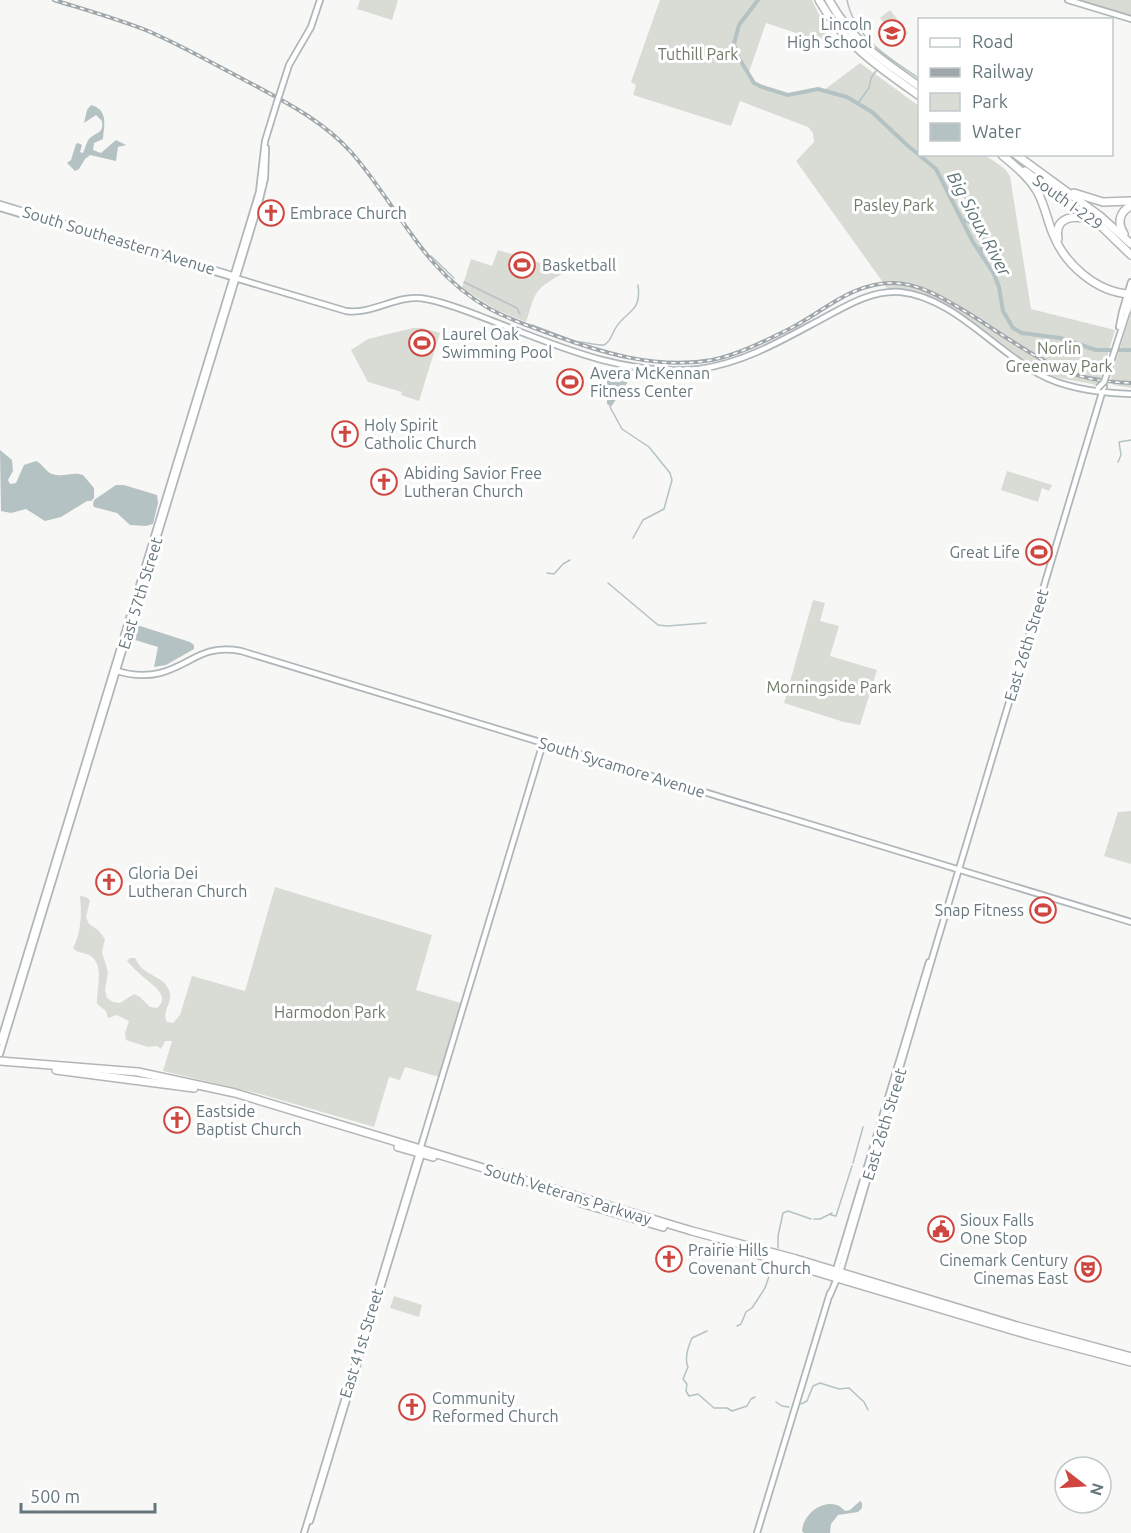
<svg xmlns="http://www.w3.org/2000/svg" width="1131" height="1533" font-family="Ubuntu,sans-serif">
<rect width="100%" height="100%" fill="#f7f7f5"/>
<g fill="#d8dcd5">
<path d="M360,0H398L392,20L357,9Z"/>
<path d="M660,0H812C820,18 831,34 844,49L766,23L748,75L754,83L762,87L778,93L794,95L815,89L824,90L860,63L919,106L920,154L985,155L1005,169L1010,176L1031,309L1115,330L1099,384L1096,385C1080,381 1056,379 1042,372C990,344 951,288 887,288L796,161L814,142L813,133L808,127L740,101L731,126L633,95L636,85L631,82Z"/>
<path d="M1078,0H1131V16Z"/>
<path d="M890,10L908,33L898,41L880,18Z"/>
<path d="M498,250L556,268L562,274C533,290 536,292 526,322L495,309L462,288L471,259L492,266Z"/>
<path d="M1131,313V388L1113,385L1111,377Z"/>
<path d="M413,328H422L440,333L419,401L401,395L402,392L368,382L351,350L368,339Z"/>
<path d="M1007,471L1052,485L1049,491L1042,488L1038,502L1001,490Z"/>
<path d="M813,600L825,603L820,621L839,626L830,656L877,670L860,725L844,722L784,703Z"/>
<path d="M1131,811V864L1104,856L1118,812Z"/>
<path d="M275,887L432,935L416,990L461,1003L439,1077L405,1067L400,1080L389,1077L374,1127L260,1094L163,1071L172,1041H165L161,1049L157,1046L148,1047L126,1040L125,1033L129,1021L117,1015L108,1018L106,1011L97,1004C96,989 105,967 91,956C85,952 78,954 73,948C81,933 82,914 80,896L86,897L90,900L86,917L89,924L98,930L105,939L102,952L108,972L105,990L107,998L113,1002L120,1003L134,994L140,997L150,1007L157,1008C172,996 150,983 141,975C136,971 132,966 127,961L130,958H135C137,961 138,964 140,966C148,976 164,977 169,990C174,1002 161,1011 167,1022L173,1023L180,1015L192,976L245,991Z"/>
<path d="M394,1296L422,1305L419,1317L390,1308Z"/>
</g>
<g fill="#b5c2c3">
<path d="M91,105C109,110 104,126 103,139L94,143L93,150L101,153L116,140L126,145L118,147L116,161L90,155L85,159L79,169L75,171L67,163L71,160L76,144L78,143L82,145L80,152L83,153C85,149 86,143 89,139C96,132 104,134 102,121L96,115L84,123L87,110Z"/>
<path d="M612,371L631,377L611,407L607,404V400L604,398L609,372Z"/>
<path d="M0,450L12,460L13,471L8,480L10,484L16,483L24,465L36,461C43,464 45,471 52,474C64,478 72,471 83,475L94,488V498L91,501H87L61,517L45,521L26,509L11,513L1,511Z"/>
<path d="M116,485H124L157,495L158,503L153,524L146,526L130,525L117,513L94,507L93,504L94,500Z"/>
<path d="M137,625L190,642L194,645V649L166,665L154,667L158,647L132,639Z"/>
<path d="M860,1501L862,1503V1508L858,1512L838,1515L831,1524L830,1533H804L802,1531C803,1515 821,1500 837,1505C840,1506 843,1509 845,1511L850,1510Z"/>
</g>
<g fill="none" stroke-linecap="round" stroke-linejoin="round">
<g stroke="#b5c2c3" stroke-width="1.5">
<path d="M847,0C855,39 889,58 920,79"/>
<path d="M858,103L869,88L871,78L876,71"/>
<path d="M431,256L454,278"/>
<path d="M464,282L517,308L520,314"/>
<path d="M532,325L577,342C585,341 593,346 604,345C611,341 611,336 615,329C626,310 642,313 638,285"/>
<path d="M610,407L622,429L649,447L670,473L672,480L664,509L643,520L633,538"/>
<path d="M1118,462L1121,455L1119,442L1131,440"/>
<path d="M547,573L554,574L563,564L570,560"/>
<path d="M608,583L658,625L667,626L706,623"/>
<path d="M853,1163L863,1127"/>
<path d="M814,1219H820L832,1213L831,1215L836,1216L852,1166"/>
<path d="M778,1248V1236L783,1213L788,1211L811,1219"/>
<path d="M737,1326L741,1324L746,1312L752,1308L765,1288L773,1265"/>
<path d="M707,1331L692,1338C688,1347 684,1358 688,1367L683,1379L687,1384L686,1391L689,1396L698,1394L714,1408H727L732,1411L747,1406L751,1399L755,1397"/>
<path d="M776,1402L782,1406L789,1407"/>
<path d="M801,1404L807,1401L813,1386L820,1383L839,1389L849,1388L864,1402L868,1410"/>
</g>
<g stroke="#b5c2c3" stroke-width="4">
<path d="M758,0L739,25L734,44L737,55L754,83L762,87L788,95L818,89L847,97L872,112L907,145L936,169L973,242L994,274L999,287L1003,311L1013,328L1022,333L1060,338L1096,350H1131"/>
<path d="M964,220L979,226L982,237L981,252"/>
</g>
<g stroke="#afb6b9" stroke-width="8">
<g id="secondary">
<path d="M1068,0L1131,19"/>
<path d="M280,93L289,65L311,27L320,0"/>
<path d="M0,204L235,276"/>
<path d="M0,208L346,311C373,315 399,293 426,299C448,303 469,312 490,320C557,346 626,377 699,369C742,363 779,342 816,322C843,308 869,290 900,292C953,297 994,350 1039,374C1064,388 1102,393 1131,394"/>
<path d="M1119,327L1122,312L1131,282"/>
<path d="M1110,365L1128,309"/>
<path d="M114,670C129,675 144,677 160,673C193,664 201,644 241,651L1131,922"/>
<path d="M0,1042L259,192L265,141L277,102"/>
<path d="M0,1054L258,207L265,178L266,148"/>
<path d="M835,1273L929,962"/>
<path d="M830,1295L841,1269L934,952L1104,386"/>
<path d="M310,1521L421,1156"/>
<path d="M304,1533L543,743"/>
<path d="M757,1533L830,1293"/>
</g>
</g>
<g stroke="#b1b6b7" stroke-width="10">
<g id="highway">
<path d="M819,0C843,43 880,68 920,96"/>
<path d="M829,0C853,43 881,59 920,87"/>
<path d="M1015,154L1100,216L1131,244"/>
<path d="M1002,155C1015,166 1028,176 1037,191C1045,205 1047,220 1053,234C1065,265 1097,292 1129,294"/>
<path d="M1025,171L1101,226L1131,255"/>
<path d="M1074,193L1103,202L1131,201"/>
<path d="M1124,234C1117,223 1119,212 1131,206"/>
<path d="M1058,239C1054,217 1074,214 1090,220"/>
<path d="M1127,310L1130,292"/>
<path d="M0,1061L138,1072L235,1093L692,1231L796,1259L1017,1326L1131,1357"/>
<path d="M56,1070L194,1088"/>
<path d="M398,1147L433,1157"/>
<path d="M581,1203L663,1227"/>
<path d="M743,1250L1029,1335L1131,1362"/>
</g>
</g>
<use href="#secondary" stroke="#fff" stroke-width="4.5"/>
<use href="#highway" stroke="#fff" stroke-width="7"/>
<g stroke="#9fa7aa" stroke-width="4">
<path id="rail" d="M54,0C86,10 118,19 148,31C185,47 219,67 254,85C289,104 324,122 351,152C400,208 421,270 490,309C509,319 528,326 548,333C599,352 656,370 712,360C740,354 767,340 793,327C825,310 854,282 894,283C922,284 944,299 968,313C997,331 1027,353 1058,368C1081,379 1106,382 1131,383"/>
</g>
<use href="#rail" stroke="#fff" stroke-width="1.5" stroke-dasharray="4.5" stroke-linecap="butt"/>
<g stroke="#afb6b9" stroke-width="8" stroke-linecap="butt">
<g id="secondary-bridge">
<path d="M277,102L280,93"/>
<path d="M1098,388L1104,382L1110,365"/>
</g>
</g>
<use href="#secondary-bridge" stroke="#fff" stroke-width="4.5"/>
</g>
<defs>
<g id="school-ring" transform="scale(1.35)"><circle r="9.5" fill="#fff" stroke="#ce463f" stroke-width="1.5"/><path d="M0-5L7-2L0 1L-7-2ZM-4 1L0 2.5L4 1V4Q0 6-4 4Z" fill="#ce463f"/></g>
<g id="church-ring" transform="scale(1.35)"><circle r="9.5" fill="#fff" stroke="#ce463f" stroke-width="1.5"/><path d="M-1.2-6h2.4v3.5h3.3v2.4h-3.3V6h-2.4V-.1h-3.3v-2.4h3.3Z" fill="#ce463f"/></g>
<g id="stadium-ring" transform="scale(1.35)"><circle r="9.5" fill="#fff" stroke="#ce463f" stroke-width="1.5"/><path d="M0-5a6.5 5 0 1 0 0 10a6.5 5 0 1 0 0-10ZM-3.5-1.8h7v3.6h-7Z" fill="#ce463f"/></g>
<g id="civic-ring" transform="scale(1.35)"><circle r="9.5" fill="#fff" stroke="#ce463f" stroke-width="1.5"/><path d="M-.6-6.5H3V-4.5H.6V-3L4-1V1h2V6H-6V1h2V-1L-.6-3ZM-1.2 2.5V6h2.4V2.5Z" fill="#ce463f"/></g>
<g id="theatre-ring" transform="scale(1.35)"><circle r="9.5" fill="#fff" stroke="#ce463f" stroke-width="1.5"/><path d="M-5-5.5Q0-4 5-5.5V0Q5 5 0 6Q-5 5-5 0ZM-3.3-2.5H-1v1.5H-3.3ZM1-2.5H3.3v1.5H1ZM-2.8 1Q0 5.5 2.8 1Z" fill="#ce463f"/></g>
</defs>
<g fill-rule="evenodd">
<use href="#school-ring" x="892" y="33"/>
<use href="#church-ring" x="271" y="213"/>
<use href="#stadium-ring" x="522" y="265"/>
<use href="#stadium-ring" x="422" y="343"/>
<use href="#stadium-ring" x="570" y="382"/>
<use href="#church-ring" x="345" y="434"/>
<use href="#church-ring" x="384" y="482"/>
<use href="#stadium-ring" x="1039" y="552"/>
<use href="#church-ring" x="109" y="882"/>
<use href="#stadium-ring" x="1043" y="910"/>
<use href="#church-ring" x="177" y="1120"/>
<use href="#civic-ring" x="941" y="1229"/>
<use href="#church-ring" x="669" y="1259"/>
<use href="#theatre-ring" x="1088" y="1269"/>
<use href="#church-ring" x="412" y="1407"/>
</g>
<g text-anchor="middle" stroke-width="6" stroke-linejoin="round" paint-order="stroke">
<g font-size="16" fill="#66777c" stroke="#fff" text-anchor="start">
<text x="872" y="30" text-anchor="end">Lincoln<tspan x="872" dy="18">High School</tspan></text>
<text x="290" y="219">Embrace Church</text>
<text x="542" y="271">Basketball</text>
<text x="442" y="340">Laurel Oak<tspan x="442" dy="18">Swimming Pool</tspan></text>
<text x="590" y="379">Avera McKennan<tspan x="590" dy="18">Fitness Center</tspan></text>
<text x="364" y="431">Holy Spirit<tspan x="364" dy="18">Catholic Church</tspan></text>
<text x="404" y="479">Abiding Savior Free<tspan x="404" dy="18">Lutheran Church</tspan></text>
<text x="1020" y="558" text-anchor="end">Great Life</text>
<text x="128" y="879">Gloria Dei<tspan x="128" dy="18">Lutheran Church</tspan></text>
<text x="1024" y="916" text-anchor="end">Snap Fitness</text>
<text x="196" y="1117">Eastside<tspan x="196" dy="18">Baptist Church</tspan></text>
<text x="960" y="1226">Sioux Falls<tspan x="960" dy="18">One Stop</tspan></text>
<text x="688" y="1256">Prairie Hills<tspan x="688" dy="18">Covenant Church</tspan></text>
<text x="1068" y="1266" text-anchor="end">Cinemark Century<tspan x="1068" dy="18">Cinemas East</tspan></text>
<text x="432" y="1404">Community<tspan x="432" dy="18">Reformed Church</tspan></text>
</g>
<g font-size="16" fill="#6f7a68" stroke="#fff">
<text x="698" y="60">Tuthill Park</text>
<text x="894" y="211">Pasley Park</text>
<text x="1059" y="354">Norlin<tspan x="1059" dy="18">Greenway Park</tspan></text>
<text x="829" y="693">Morningside Park</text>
<text x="330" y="1018">Harmodon Park</text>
</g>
<g font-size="16" fill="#66777c" stroke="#fff">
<text transform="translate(1068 202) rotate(36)" y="6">South I-229</text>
<text transform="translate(119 240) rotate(17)" y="6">South Southeastern Avenue</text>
<text transform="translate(140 593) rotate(-73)" y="6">East 57th Street</text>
<text transform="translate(1026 645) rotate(-73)" y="6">East 26th Street</text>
<text transform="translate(622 767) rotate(17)" y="6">South Sycamore Avenue</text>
<text transform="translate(884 1124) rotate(-73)" y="6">East 26th Street</text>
<text transform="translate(568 1194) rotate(17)" y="6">South Veterans Parkway</text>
<text transform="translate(361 1343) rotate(-73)" y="6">East 41st Street</text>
</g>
<g font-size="18" font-style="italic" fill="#607577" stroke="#fff">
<text transform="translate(979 224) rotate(62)" y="6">Big Sioux River</text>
</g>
</g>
<rect x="918" y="18" width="195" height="138" fill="#ffffff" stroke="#c2c9cb" stroke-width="1.5"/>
<rect x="930" y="38" width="30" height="9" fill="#ffffff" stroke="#c2c9cb" stroke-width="1.5"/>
<text x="972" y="48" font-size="18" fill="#66777c">Road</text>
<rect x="930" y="68" width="30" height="9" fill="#9fa7aa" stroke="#c2c9cb" stroke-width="1.5"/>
<text x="972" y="78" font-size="18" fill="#66777c">Railway</text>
<rect x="930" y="93" width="30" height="18" fill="#d8dcd5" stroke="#c2c9cb" stroke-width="1.5"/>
<text x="972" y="108" font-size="18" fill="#66777c">Park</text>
<rect x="930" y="123" width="30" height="18" fill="#b5c2c3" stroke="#c2c9cb" stroke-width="1.5"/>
<text x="972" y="138" font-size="18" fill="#66777c">Water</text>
<g transform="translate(1083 1485) rotate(107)"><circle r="28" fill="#ffffff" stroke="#c2c9cb" stroke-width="1.5"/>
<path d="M0-4.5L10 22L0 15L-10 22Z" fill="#ce463f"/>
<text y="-9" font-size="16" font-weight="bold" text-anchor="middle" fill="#66777c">N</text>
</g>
<path d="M21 1503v9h134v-9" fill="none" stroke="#66777c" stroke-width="3"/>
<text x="30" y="1503" font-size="18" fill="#66777c" stroke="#ffffff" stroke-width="4.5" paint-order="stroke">500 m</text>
</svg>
